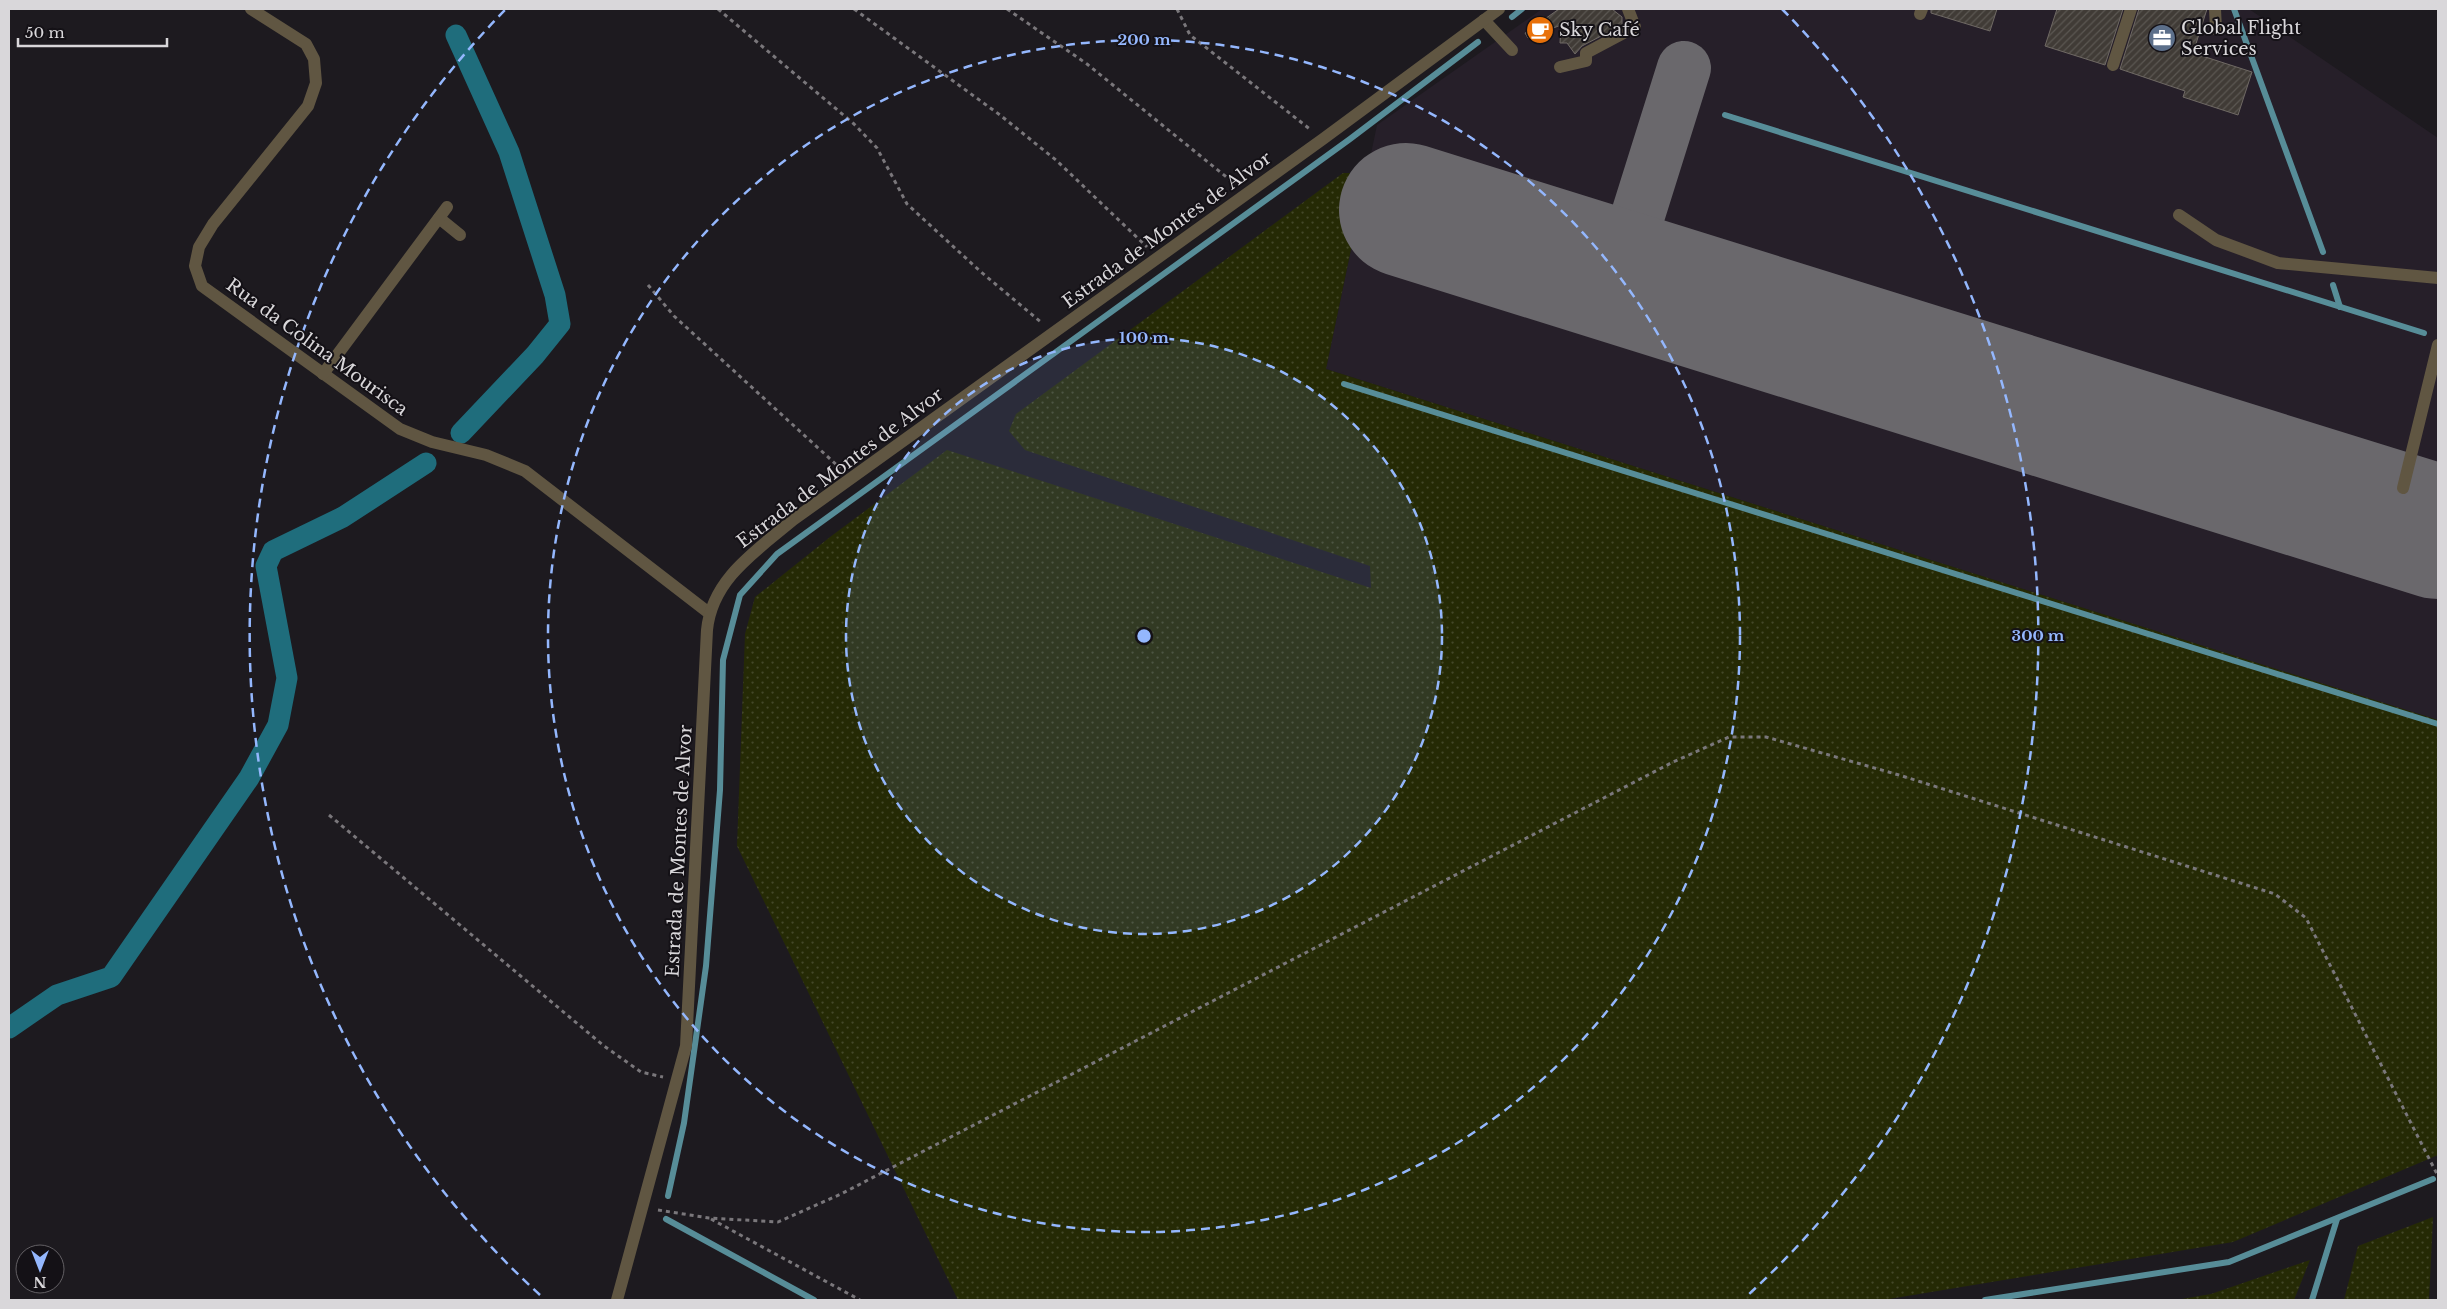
<svg xmlns="http://www.w3.org/2000/svg" width="2447" height="1309" font-family="'Libre Baskerville',serif">
<defs>
<pattern id="grass-dots" width="8" height="8" patternUnits="userSpaceOnUse" patternTransform="scale(1.25)"><rect width="8" height="8" fill="#252a05"/><path d="M2 2h.1M6 6h.1" fill="none" stroke="#444829" stroke-width="1.8" stroke-linecap="round"/></pattern>
<pattern id="building-hatch" width="6" height="6" patternUnits="userSpaceOnUse" patternTransform="scale(1.25)"><rect width="6" height="6" fill="#403b36"/><path d="M-1 1l2-2M0 6l6-6M5 7l2-2" fill="none" stroke="#5b5752"/></pattern>
</defs>
<rect width="100%" height="100%" fill="#1d1a1f"/>
<path fill="#261f29" d="M1542,9H2249L2438,138V720L1326,369L1377,125Z"/>
<g fill="url(#grass-dots)">
<path d="M1343,173H1367L1326,369L2438,720V1155L2233,1242L1883,1300H958L737,846L745,634L755,597L830,537L947,450L1371,588L1370,566L1025,450L1009,431L1016,414Z"/>
<path d="M2433,1217L2429,1300H2344L2358,1246Z"/>
<path d="M2310,1260L2294,1300H2176L2211,1294Z"/>
</g>
<g fill="none" stroke-linecap="round" stroke-linejoin="round">
<g stroke="#578d98" stroke-width="6">
<path d="M2234,9L2323,252"/>
<path d="M1512,17L1522,9"/>
<path d="M1725,115L2424,333"/>
<path d="M2333,285L2340,307"/>
<path d="M1344,384L2438,724"/>
<path d="M668,1196L684,1123L706,966L720,790L723,660L740,595L777,554L1350,139L1478,42"/>
<path d="M666,1219L814,1300"/>
<path d="M1985,1300L2229,1262L2433,1179"/>
<path d="M2312,1300L2337,1219"/>
</g>
<g stroke="#1f6d7c" stroke-width="21">
<path d="M456,35L509,152L555,295L560,324L535,355L461,433"/>
<path d="M9,1028L57,995L111,977L249,778L278,725L287,678L266,566L273,551L343,517L426,463"/>
</g>
<path stroke="#6a686c" stroke-width="54" d="M1598,270L1613,267L1626,253L1684,68"/>
<path stroke="#6a686c" stroke-width="134" d="M1406,210L2438,532"/>
</g>
<g fill="url(#building-hatch)" stroke="#6f6964">
<path d="M1559,9H1612L1622,17V25L1582,46L1575,54L1567,43H1560L1561,25L1528,38L1525,33Z"/>
<path d="M1931,9H1997L1990,31L1931,13Z"/>
<path d="M2057,9H2123L2105,65L2045,46Z"/>
<path d="M2139,9H2207L2193,53L2252,72L2238,115L2183,97L2185,91L2120,69Z"/>
</g>
<g fill="none" stroke-linecap="round" stroke-linejoin="round">
<g stroke="#7a777b" stroke-width="3" stroke-dasharray="4 4" stroke-linecap="butt">
<path d="M718,9L854,124L877,148L907,204L981,272L1042,323"/>
<path d="M854,9L1000,115L1056,160L1147,247"/>
<path d="M1007,9L1087,64L1235,184"/>
<path d="M1177,9L1190,35L1311,130"/>
<path d="M648,285L674,316L840,468"/>
<path d="M329,815L604,1046L641,1072L663,1077"/>
<path d="M658,1210L709,1218L778,1222L841,1194L1673,762L1729,737H1766L1899,775L2275,894L2306,918L2438,1176"/>
<path d="M711,1219L860,1300"/>
</g>
<g stroke="#605642" stroke-width="12">
<path d="M251,9L306,44L314,59L316,83L308,106L213,224L199,247L195,266L202,286L400,429L432,442L486,455L525,471L709,613"/>
<path d="M2215,9L2216,29"/>
<path d="M1920,14L1922,9"/>
<path d="M1484,20L1512,50"/>
<path d="M2113,65L2131,9"/>
<path d="M1560,67L1586,61V53L1635,27L1628,9"/>
<path d="M2179,215L2216,240L2278,263L2438,278"/>
<path d="M439,218L460,235"/>
<path d="M323,374L447,207"/>
<path d="M2403,488L2438,345"/>
<path d="M617,1300L686,1046L707,630C712,579 756,551 793,520L1323,139L1499,9"/>
</g>
</g>
<circle cx="1144" cy="636" r="298" fill="#94b7fd" fill-opacity=".12"/>
<g fill="none" stroke="#94b7fd" stroke-width="2.5" stroke-dasharray="9 6">
<circle cx="1144" cy="636" r="298"/>
<circle cx="1144" cy="636" r="596"/>
<path d="M540 1295A894 894 0 0 1 506 9M1782 9A894 894 0 0 1 1748 1295"/>
</g>
<defs>
<g id="cafe-disc" transform="scale(1.4375)"><circle r="9.5" fill="#e8710a" stroke="#141116"/><path d="M-5.5-4.5H6V0H3Q3 3.5 0 3.5H-2.5Q-5.5 3.5-5.5 0ZM3-3.2v2h1.7v-2ZM-6 4.5H4V6H-6Z" fill="#fff"/></g>
<g id="office-disc" transform="scale(1.4375)"><circle r="9.5" fill="#5c6f8a" stroke="#141116"/><path d="M-6-3h4V-5.5h4V-3h4V5H-6ZM-1-4.5V-3h2v-1.5ZM-6 0V1H6V0Z" fill="#fff"/></g>
</defs>
<g fill-rule="evenodd">
<use href="#cafe-disc" x="1540" y="30"/>
<use href="#office-disc" x="2162" y="38"/>
</g>
<g text-anchor="middle" stroke-width="4" stroke-linejoin="round" paint-order="stroke">
<g font-size="18" fill="#d9d7da" stroke="#141116" text-anchor="start">
<text x="2181" y="34">Global Flight<tspan x="2181" dy="21">Services</tspan></text>
<text x="1559" y="36">Sky Café</text>
</g>
<g font-size="18" fill="#d9d7da" stroke="#141116">
<text transform="translate(1167 230) rotate(-36)" y="6">Estrada de Montes de Alvor</text>
<text transform="translate(317 347) rotate(36)" y="6">Rua da Colina Mourisca</text>
<text transform="translate(840 468) rotate(-37)" y="6">Estrada de Montes de Alvor</text>
<text transform="translate(679 851) rotate(-87)" y="6">Estrada de Montes de Alvor</text>
</g>
</g>
<circle cx="1144" cy="636" r="8" fill="#94b7fd" stroke="#141116" stroke-width="2.5"/>
<g font-size="15" text-anchor="middle" font-weight="bold" fill="#94b7fd" stroke="#141116" stroke-width="4" stroke-linejoin="round" paint-order="stroke">
<text x="1144" y="45">200 m</text>
<text x="1144" y="343">100 m</text>
<text x="2038" y="641">300 m</text>
</g>
<rect width="2447" height="1309" fill="none" stroke="#d9d7da" stroke-width="20"/>
<g transform="translate(40 1269) rotate(180)"><circle r="24" fill="#141116" stroke="#636064"/>
<path d="M0-4L9 19L0 12L-9 19Z" fill="#94b7fd"/>
<text y="-8" font-size="14" font-weight="bold" text-anchor="middle" fill="#d9d7da">N</text>
</g>
<path d="M18 38v8h149v-8" fill="none" stroke="#d9d7da" stroke-width="2.5"/>
<text x="25" y="38" font-size="15" fill="#d9d7da" stroke="#141116" stroke-width="4" paint-order="stroke">50 m</text>
</svg>
